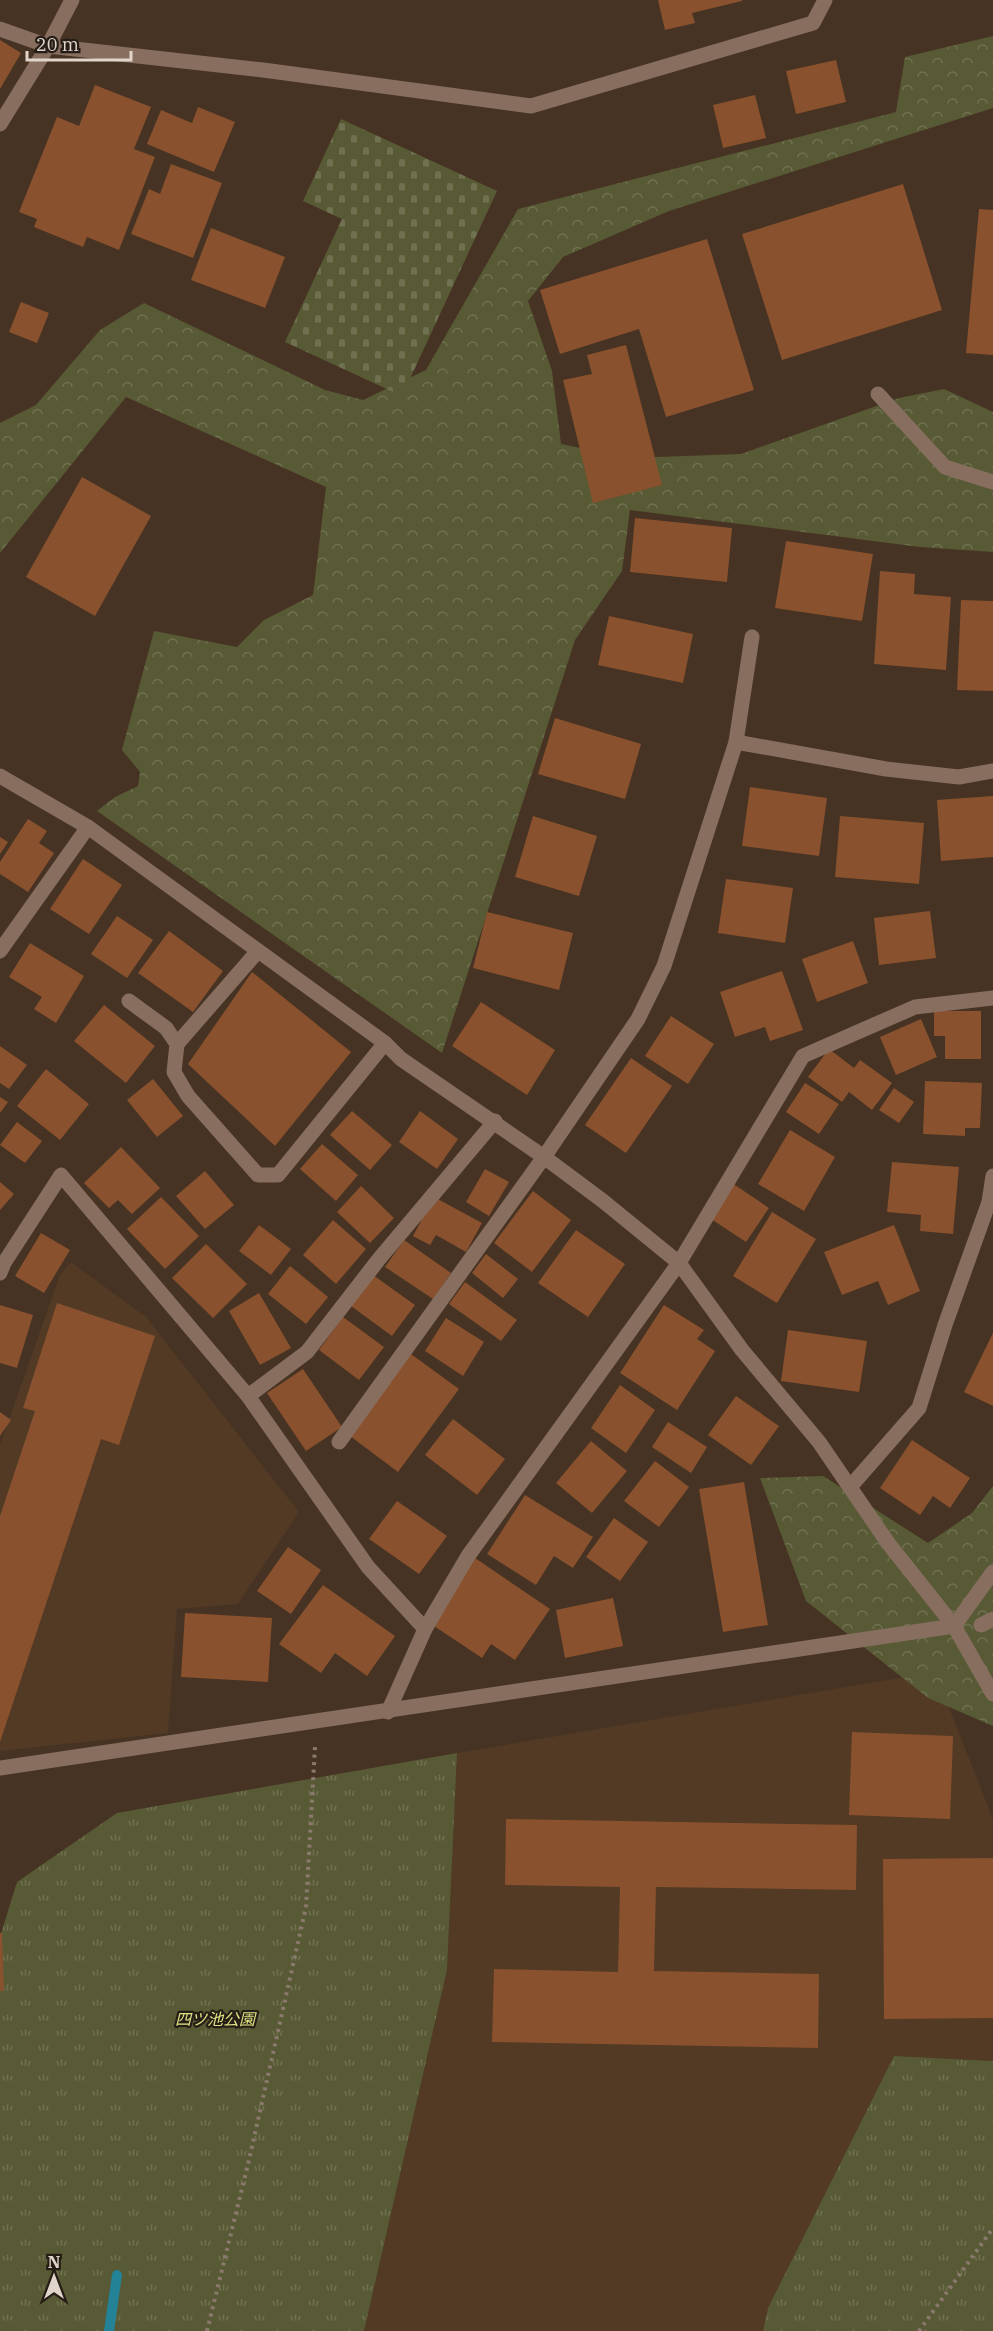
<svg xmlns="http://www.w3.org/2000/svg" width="993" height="2331" font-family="'IBM Plex Serif','Noto Sans JP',serif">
<defs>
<pattern id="grass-tufts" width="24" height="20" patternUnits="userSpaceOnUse" patternTransform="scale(1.5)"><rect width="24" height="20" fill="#585a35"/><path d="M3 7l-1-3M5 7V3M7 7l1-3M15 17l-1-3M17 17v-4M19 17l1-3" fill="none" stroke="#707151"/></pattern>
<pattern id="forest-crowns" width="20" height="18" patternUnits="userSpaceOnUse" patternTransform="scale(1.5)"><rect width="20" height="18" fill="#585a35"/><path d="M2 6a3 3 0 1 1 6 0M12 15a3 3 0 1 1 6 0" fill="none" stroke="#707151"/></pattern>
<pattern id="cemetery-stones" width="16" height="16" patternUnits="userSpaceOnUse" patternTransform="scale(1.5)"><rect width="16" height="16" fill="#585a35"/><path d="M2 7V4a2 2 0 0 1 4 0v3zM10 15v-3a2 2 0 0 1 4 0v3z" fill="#707151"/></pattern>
</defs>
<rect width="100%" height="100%" fill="#463323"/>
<g fill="#523a24">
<path d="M71,1262L146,1317L299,1512L238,1604L177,1609L168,1733L0,1751V1445L60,1275Z"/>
<path d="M935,1672L993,1819V2061L894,2056L768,2308L763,2331H364L447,1970L457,1753Z"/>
</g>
<g fill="url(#grass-tufts)">
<path d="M457,1753L447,1970L364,2331H0V1937L17,1882L117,1813Z"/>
<path d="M894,2056L993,2061V2331H763L768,2308Z"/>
</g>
<g fill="url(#forest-crowns)">
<path d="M993,36V108L669,211L563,257L528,301L552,371L561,444L629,458L741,454L899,398L944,389L993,412V552L920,547L630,510L622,571L575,640L442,1053L97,811L115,797L138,786L140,772L122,750L154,631L237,647L264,620L313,595L326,487L126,397L0,553V423L36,405L100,330L144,303L325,390L363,400L426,370L518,209L896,112L905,57Z"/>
<path d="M823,1476L928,1543L972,1513L993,1486V1726L928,1698L806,1601L760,1478Z"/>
</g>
<path fill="url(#cemetery-stones)" d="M341,119L497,191L402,396L285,342L342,219L303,201Z"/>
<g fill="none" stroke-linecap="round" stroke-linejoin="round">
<path stroke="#238296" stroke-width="10" d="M109,2331L117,2275"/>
</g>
<g fill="#89512d">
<path d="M658,0H742V1L692,13L695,23L665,30Z"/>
<path d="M0,40L21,53L0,89Z"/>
<path d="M836,60L846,102L796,114L786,71Z"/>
<path d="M95,85L151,107L134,149L155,157L119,250L87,237L83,247L34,227L37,219L19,212L57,117L79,126Z"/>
<path d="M755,95L766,138L723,148L713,105Z"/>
<path d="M198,107L235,122L214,172L147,144L161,110L192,123Z"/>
<path d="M171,164L222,183L193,258L131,234L149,189L160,194Z"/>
<path d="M903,184L942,310L782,360L742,234Z"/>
<path d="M979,209L993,210V355L966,353Z"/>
<path d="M211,228L285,257L265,308L191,280Z"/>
<path d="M707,239L754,390L666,417L639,329L560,354L540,290Z"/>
<path d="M21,302L49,313L37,343L9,332Z"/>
<path d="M626,345L662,485L593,503L563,380L592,374L587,355Z"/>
<path d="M82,477L151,516L95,616L26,577Z"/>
<path d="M635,518L732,528L727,582L630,572Z"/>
<path d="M786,541L873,554L862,621L775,608Z"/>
<path d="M880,571L915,574L914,594L951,597L946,670L874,664Z"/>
<path d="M961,600L993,601V691L957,690Z"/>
<path d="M609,616L693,634L683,683L598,665Z"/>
<path d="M555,718L641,744L625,799L538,774Z"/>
<path d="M750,787L827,798L819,856L742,846Z"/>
<path d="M993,796V857L941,861L937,800Z"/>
<path d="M533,816L597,836L579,896L515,877Z"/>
<path d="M840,816L924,823L919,884L835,877Z"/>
<path d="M28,819L47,831L39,843L54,853L28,892L0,874V862Z"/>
<path d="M0,837L8,842L0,854Z"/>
<path d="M83,859L122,885L89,934L50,909Z"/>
<path d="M726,879L793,888L785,943L718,933Z"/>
<path d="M930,911L936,958L879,965L874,918Z"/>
<path d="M487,912L573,933L559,990L473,968Z"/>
<path d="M117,916L153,940L127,978L91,954Z"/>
<path d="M169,931L223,971L193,1012L138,973Z"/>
<path d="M853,941L868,983L817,1002L802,959Z"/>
<path d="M30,943L84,976L56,1023L34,1009L42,997L9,977Z"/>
<path d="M782,971L803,1030L770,1041L765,1027L735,1037L720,992Z"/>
<path d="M252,972L351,1052L275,1146L188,1064Z"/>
<path d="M481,1002L555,1050L527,1095L452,1046Z"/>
<path d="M104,1005L155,1046L126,1083L74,1041Z"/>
<path d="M934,1011H981V1059H945V1036H934Z"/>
<path d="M671,1016L714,1044L688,1084L645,1056Z"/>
<path d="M921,1019L937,1057L896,1075L880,1037Z"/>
<path d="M0,1046L27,1065L9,1089L0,1083Z"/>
<path d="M829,1049L854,1068L860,1060L892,1083L872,1110L849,1092L842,1102L808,1077Z"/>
<path d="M631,1058L672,1086L626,1153L585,1125Z"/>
<path d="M46,1069L89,1104L60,1140L17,1106Z"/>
<path d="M153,1079L183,1116L157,1137L127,1100Z"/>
<path d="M925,1081L982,1083L980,1128H965V1136L923,1134Z"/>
<path d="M805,1083L839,1104L819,1134L786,1112Z"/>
<path d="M894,1088L914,1102L899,1123L879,1110Z"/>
<path d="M0,1097L8,1102L0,1113Z"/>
<path d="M352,1111L392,1145L370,1170L330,1135Z"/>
<path d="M420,1111L458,1139L437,1169L399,1142Z"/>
<path d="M17,1122L42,1141L25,1163L0,1145Z"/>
<path d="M790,1130L835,1157L804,1211L758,1184Z"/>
<path d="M322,1144L358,1175L336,1201L300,1169Z"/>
<path d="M121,1147L160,1188L132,1214L118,1200L109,1208L84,1183Z"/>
<path d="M892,1162L959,1167L953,1234L920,1231L921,1215L887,1212Z"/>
<path d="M485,1169L509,1182L489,1216L466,1202Z"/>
<path d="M205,1171L234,1205L205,1229L176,1196Z"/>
<path d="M0,1182L14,1194L0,1210Z"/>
<path d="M732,1183L769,1208L746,1242L708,1217Z"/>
<path d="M361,1186L394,1218L370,1243L337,1212Z"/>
<path d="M533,1191L571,1220L532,1272L494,1243Z"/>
<path d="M161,1197L199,1236L165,1269L127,1229Z"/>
<path d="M434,1197L482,1223L466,1252L436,1235L430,1245L413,1236Z"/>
<path d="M772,1212L816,1239L777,1303L733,1276Z"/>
<path d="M333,1220L366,1249L336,1284L303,1255Z"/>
<path d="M259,1225L291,1249L271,1275L239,1251Z"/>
<path d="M894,1225L920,1291L888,1305L878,1281L842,1295L824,1252Z"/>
<path d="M576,1230L625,1264L588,1317L538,1283Z"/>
<path d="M41,1233L70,1250L44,1293L15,1276Z"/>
<path d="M404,1240L451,1273L433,1299L385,1267Z"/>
<path d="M206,1244L247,1284L213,1318L172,1278Z"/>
<path d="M486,1254L518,1279L503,1298L472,1273Z"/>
<path d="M290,1266L328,1297L306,1324L268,1294Z"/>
<path d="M373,1275L415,1305L392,1336L351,1306Z"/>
<path d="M465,1282L517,1320L501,1341L449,1304Z"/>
<path d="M259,1293L291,1348L260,1365L229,1311Z"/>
<path d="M57,1303L155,1336L119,1445L101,1439L0,1742V1516L35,1411L23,1408Z"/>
<path d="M0,1305L33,1315L17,1368L0,1363Z"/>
<path d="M664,1305L704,1330L697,1339L715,1351L677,1410L620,1373Z"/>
<path d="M343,1317L384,1347L359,1380L319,1350Z"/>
<path d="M446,1318L484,1342L463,1376L425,1351Z"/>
<path d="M788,1330L867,1341L859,1392L781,1381Z"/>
<path d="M993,1333V1406L964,1392Z"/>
<path d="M411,1354L459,1389L398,1472L350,1436Z"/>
<path d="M303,1369L342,1427L306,1451L267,1393Z"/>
<path d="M620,1385L655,1410L626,1453L591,1428Z"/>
<path d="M736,1396L779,1426L751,1465L708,1435Z"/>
<path d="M0,1412L11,1420L0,1436Z"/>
<path d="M453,1419L505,1459L477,1495L425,1455Z"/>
<path d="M668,1422L707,1447L691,1473L652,1447Z"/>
<path d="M912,1440L970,1478L950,1508L933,1496L920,1515L880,1488Z"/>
<path d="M591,1441L627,1471L592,1513L556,1483Z"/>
<path d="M655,1461L689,1487L659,1527L624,1501Z"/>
<path d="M744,1482L768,1625L723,1632L699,1489Z"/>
<path d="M525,1495L593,1537L573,1568L554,1556L536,1585L487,1554Z"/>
<path d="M397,1501L447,1536L419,1574L369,1539Z"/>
<path d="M614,1518L648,1542L620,1581L586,1557Z"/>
<path d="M288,1547L321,1570L291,1614L257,1591Z"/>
<path d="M475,1558L550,1609L515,1660L491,1644L482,1658L431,1624Z"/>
<path d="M323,1585L395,1636L367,1676L335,1653L321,1673L279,1644Z"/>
<path d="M613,1598L623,1646L565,1658L556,1610Z"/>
<path d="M185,1613L272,1618L268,1682L181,1677Z"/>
<path d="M852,1732L953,1736L950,1819L849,1815Z"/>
<path d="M506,1819L857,1825L856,1890L656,1887L654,1971L819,1974L818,2048L492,2042L494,1969L618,1972L620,1887L505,1885Z"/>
<path d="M993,1858V2018L884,2019L883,1859Z"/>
<path d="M0,1933H2L4,1991H0Z"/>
</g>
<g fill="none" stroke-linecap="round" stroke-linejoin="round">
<g stroke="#8a7a6d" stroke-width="4" stroke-dasharray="3 4.5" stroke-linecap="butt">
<path d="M207,2331L249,2160L306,1907L315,1747"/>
<path d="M919,2331L993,2228"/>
</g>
<g stroke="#876e5e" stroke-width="15">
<path d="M0,29L48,46L263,70L531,106L813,23L825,0"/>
<path d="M0,124L48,46L72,0"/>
<path d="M878,394L945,467L993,482"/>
<path d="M736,742L886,769L959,777L993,771"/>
<path d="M0,776L88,827L385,1043L401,1059L544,1157L603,1201L679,1263L742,1350L819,1442L888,1543L954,1626L993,1694"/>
<path d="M0,951L88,827"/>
<path d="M129,1001L166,1028L177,1044L174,1072L188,1096L258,1175H278L385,1043"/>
<path d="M177,1044L258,951"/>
<path d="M0,1273L4,1263L61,1175L248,1396L368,1567L425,1629"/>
<path d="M248,1396L307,1352L379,1259L495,1121"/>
<path d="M339,1442L544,1157L638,1019L664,966L736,742L752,637"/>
<path d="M850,1487L919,1408L945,1325L989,1202L993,1176"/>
<path d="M981,1625L993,1619"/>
<path d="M388,1712L425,1629L468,1556L679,1263L803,1056L915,1007L993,998"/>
<path d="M0,1768L954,1626L993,1572"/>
</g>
</g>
<g text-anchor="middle" stroke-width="4.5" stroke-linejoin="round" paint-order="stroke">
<g font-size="16" font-style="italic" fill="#dce282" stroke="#251d16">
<text x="215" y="2025">四ツ池公園</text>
</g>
</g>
<g transform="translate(54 2277)" stroke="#251d16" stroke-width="4.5" paint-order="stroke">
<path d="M0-4.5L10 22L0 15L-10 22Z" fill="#e1d5cb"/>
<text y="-9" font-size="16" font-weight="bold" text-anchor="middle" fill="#e1d5cb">N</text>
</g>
<path d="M27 51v9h104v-9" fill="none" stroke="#e1d5cb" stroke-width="3"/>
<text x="36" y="51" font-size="18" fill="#e1d5cb" stroke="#251d16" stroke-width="4.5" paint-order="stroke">20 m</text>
</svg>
